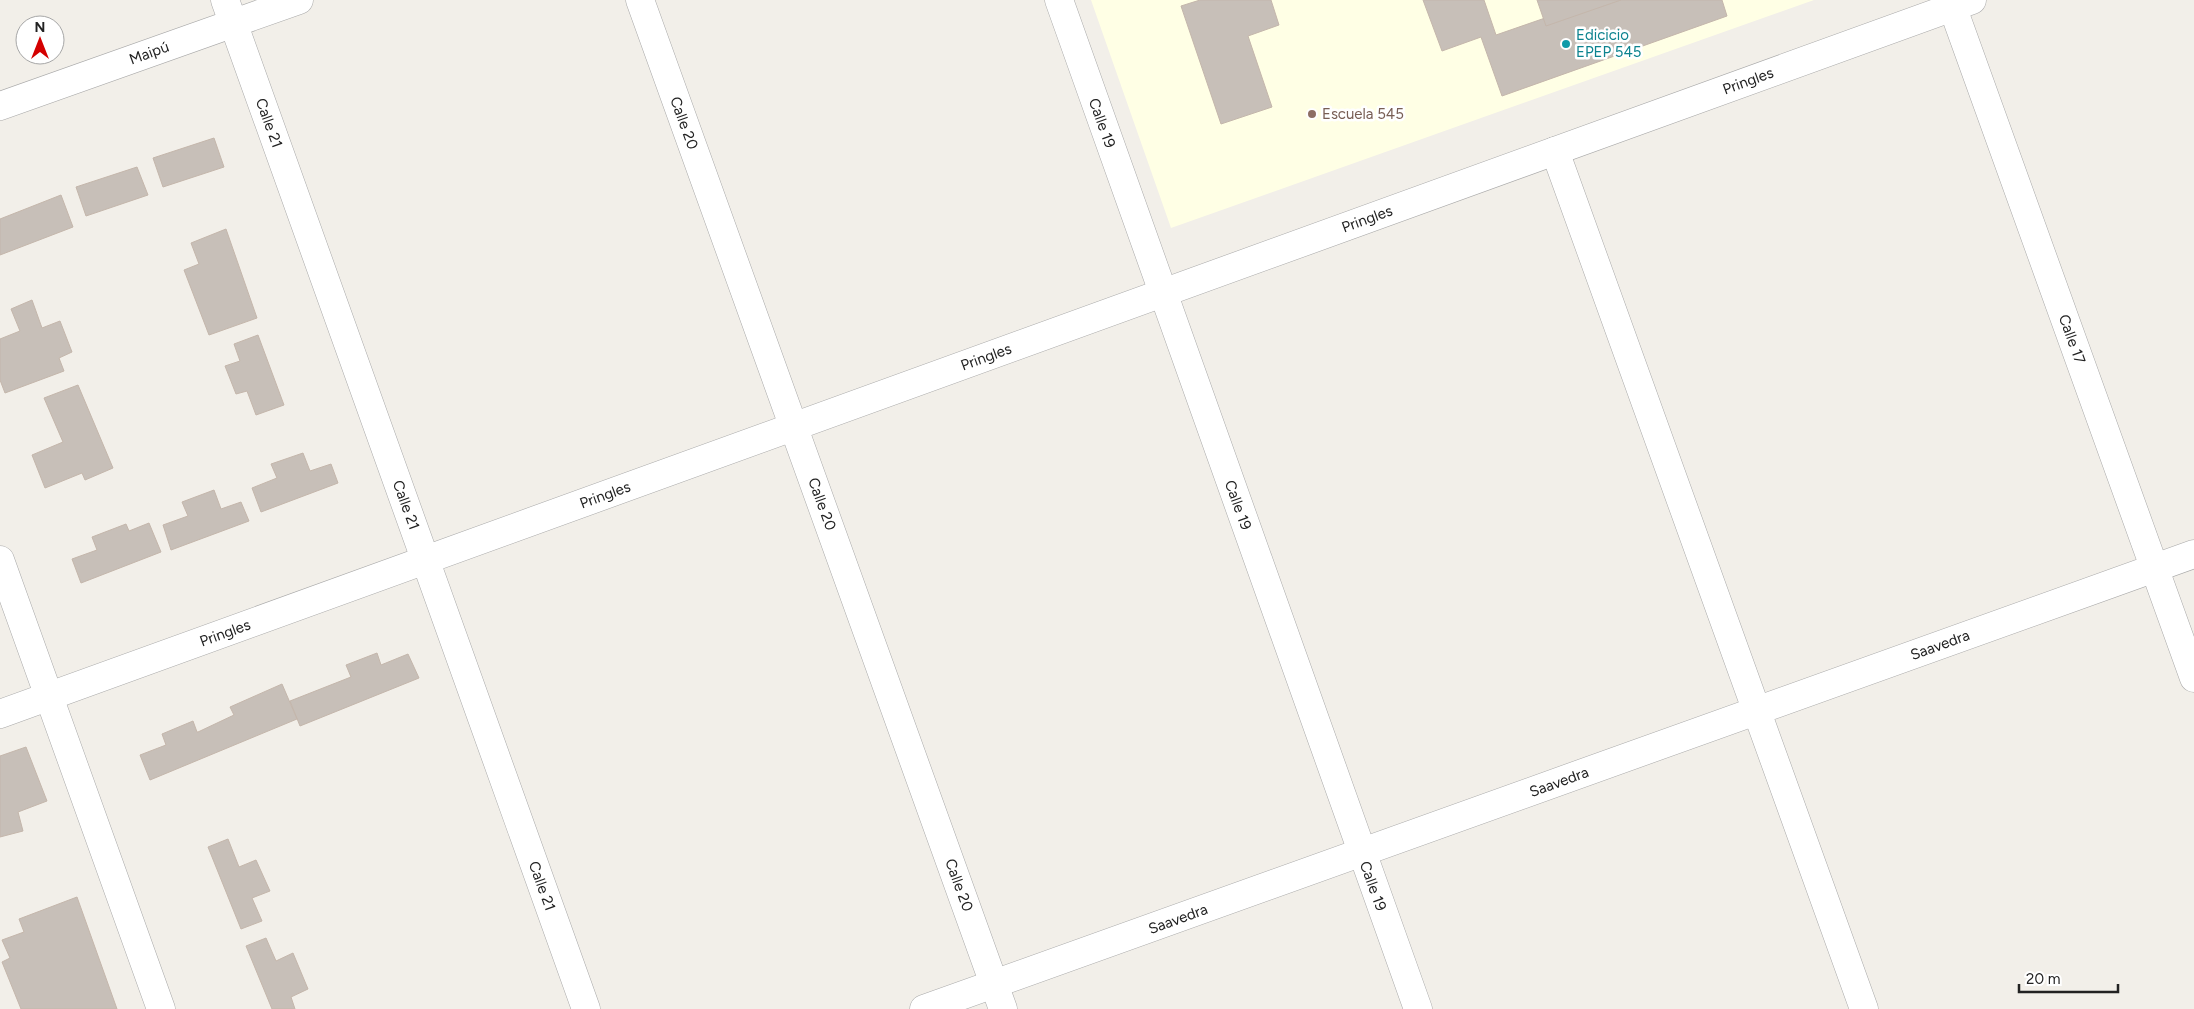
<svg xmlns="http://www.w3.org/2000/svg" width="2194" height="1009" font-family="Figtree,sans-serif">
<rect width="100%" height="100%" fill="#f2efe9"/>
<path fill="#ffffe5" d="M1091,0H1814L1171,228Z"/>
<g fill="#c7bfb8" stroke="#c4b6ab">
<path d="M1200,0H1271L1279,25L1248,36L1272,107L1221,124L1181,6Z"/>
<path d="M1423,0H1484L1496,35L1597,0H1722L1727,16L1502,96L1481,37L1442,51Z"/>
<path d="M1537,0H1621L1546,26Z"/>
<path d="M214,138L224,167L163,187L153,158Z"/>
<path d="M137,167L148,195L86,216L76,187Z"/>
<path d="M61,195L73,227L0,255V219Z"/>
<path d="M226,229L257,318L209,335L184,270L199,264L191,243Z"/>
<path d="M32,300L42,328L60,321L72,352L59,358L64,371L5,393L0,380V339L20,331L11,309Z"/>
<path d="M258,335L284,405L256,415L247,391L236,394L225,366L240,361L234,344Z"/>
<path d="M78,385L113,468L85,480L82,473L45,488L32,455L63,442L44,398Z"/>
<path d="M303,453L310,471L331,464L338,483L261,512L252,488L277,478L271,464Z"/>
<path d="M214,490L221,509L241,502L249,521L171,550L163,525L188,516L182,502Z"/>
<path d="M149,523L161,552L81,583L72,559L97,550L92,537L126,524L129,531Z"/>
<path d="M377,653L381,665L408,654L419,678L300,726L290,701L351,677L346,665Z"/>
<path d="M282,684L297,719L150,780L140,755L166,745L162,734L193,721L197,732H198L234,715L230,707Z"/>
<path d="M26,747L47,801L18,812L23,831L0,837V756Z"/>
<path d="M228,839L239,867L256,860L270,891L252,898L262,921L241,929L208,847Z"/>
<path d="M77,897L117,1009H21L2,962L10,958L2,940L24,932L19,919Z"/>
<path d="M266,938L276,961L293,953L308,989L291,997L295,1009H272L246,946Z"/>
</g>
<g fill="none" stroke-linecap="round" stroke-linejoin="round">
<g stroke="#a9a9a9" stroke-width="29">
<g id="minor">
<path d="M225,0L586,1009"/>
<path d="M640,0L1003,1009"/>
<path d="M1059,0L1418,1009"/>
<path d="M1950,0L2194,678"/>
<path d="M0,106L299,0"/>
<path d="M1555,151L1864,1009"/>
<path d="M0,560L161,1009"/>
<path d="M0,714L1972,0"/>
<path d="M924,1009L2194,554"/>
</g>
</g>
<use href="#minor" stroke="#fff" stroke-width="28"/>
</g>
<circle fill="#0f9aa8" stroke="#fff" stroke-width="2" cx="1566" cy="44" r="5"/>
<circle fill="#8d6e63" stroke="#fff" stroke-width="2" cx="1312" cy="114" r="5"/>
<g text-anchor="middle" stroke-width="5" stroke-linejoin="round" paint-order="stroke">
<g font-size="15" fill="#0d838f" stroke="#fff" text-anchor="start">
<text x="1576" y="40">Edicicio<tspan x="1576" dy="17">EPEP 545</tspan></text>
</g>
<g font-size="15" fill="#222" stroke="#fff">
<text transform="translate(149 53) rotate(-20)" y="5">Maipú</text>
<text transform="translate(1748 81) rotate(-20)" y="5">Pringles</text>
<text transform="translate(269 123) rotate(70)" y="5">Calle 21</text>
<text transform="translate(684 123) rotate(70)" y="5">Calle 20</text>
<text transform="translate(1102 123) rotate(70)" y="5">Calle 19</text>
<text transform="translate(1367 219) rotate(-20)" y="5">Pringles</text>
<text transform="translate(2072 339) rotate(70)" y="5">Calle 17</text>
<text transform="translate(986 357) rotate(-20)" y="5">Pringles</text>
<text transform="translate(605 495) rotate(-20)" y="5">Pringles</text>
<text transform="translate(822 504) rotate(70)" y="5">Calle 20</text>
<text transform="translate(406 505) rotate(70)" y="5">Calle 21</text>
<text transform="translate(1238 505) rotate(70)" y="5">Calle 19</text>
<text transform="translate(225 633) rotate(-20)" y="5">Pringles</text>
<text transform="translate(1940 645) rotate(-20)" y="5">Saavedra</text>
<text transform="translate(1559 782) rotate(-20)" y="5">Saavedra</text>
<text transform="translate(959 885) rotate(70)" y="5">Calle 20</text>
<text transform="translate(542 886) rotate(70)" y="5">Calle 21</text>
<text transform="translate(1373 886) rotate(70)" y="5">Calle 19</text>
<text transform="translate(1178 919) rotate(-20)" y="5">Saavedra</text>
</g>
<g font-size="15" fill="#785e54" stroke="#fff" text-anchor="start">
<text x="1322" y="119">Escuela 545</text>
</g>
</g>
<g transform="translate(40 40)"><circle r="24" fill="#ffffff" stroke="#a7a7a7"/>
<path d="M0-4L9 19L0 12L-9 19Z" fill="#d40000"/>
<text y="-8" font-size="14" font-weight="bold" text-anchor="middle" fill="#222222">N</text>
</g>
<path d="M2019 984v8h99v-8" fill="none" stroke="#222222" stroke-width="2.5"/>
<text x="2026" y="984" font-size="15" fill="#222222" stroke="#ffffff" stroke-width="4" paint-order="stroke">20 m</text>
</svg>
